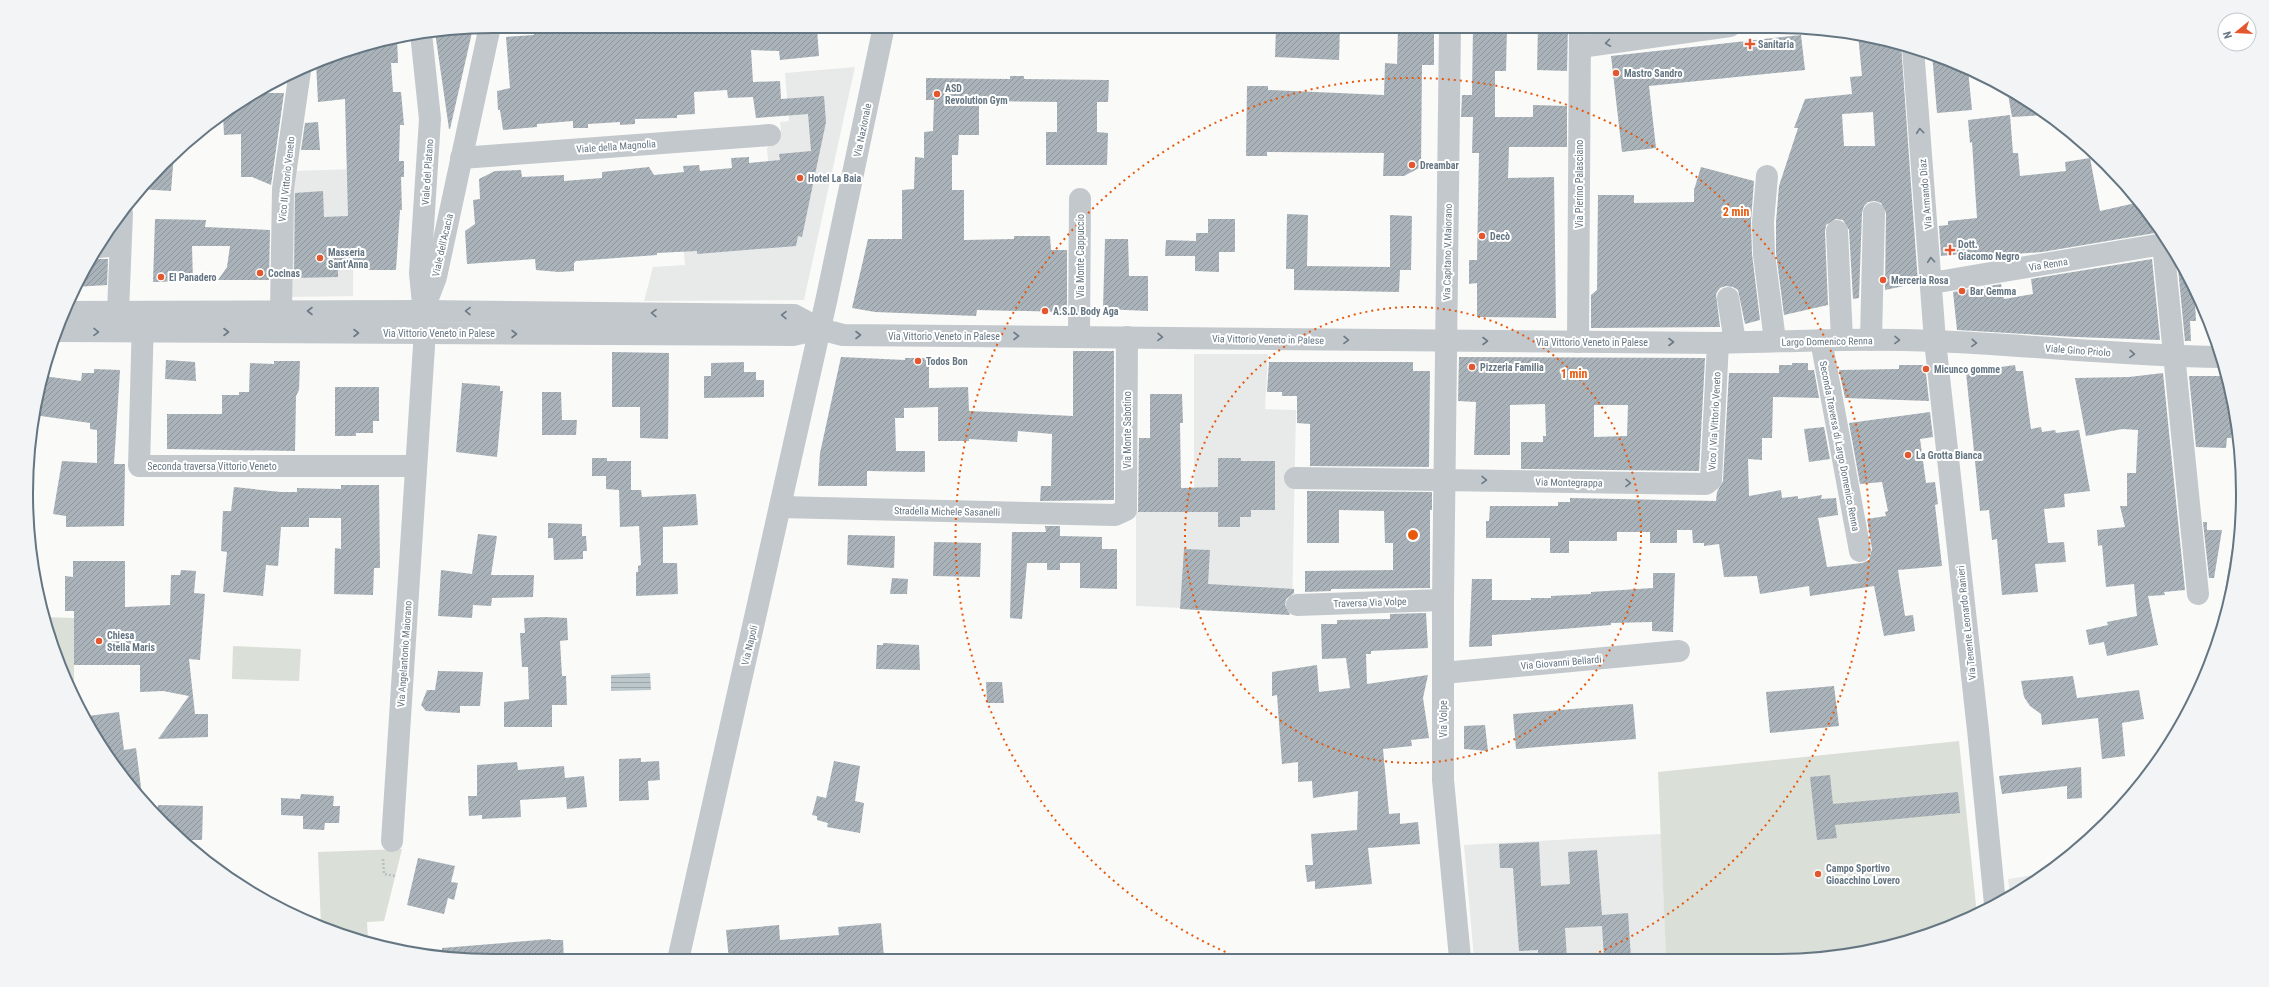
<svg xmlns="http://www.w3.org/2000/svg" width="2269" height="987" font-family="'Roboto Condensed',sans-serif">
<defs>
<pattern id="water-rules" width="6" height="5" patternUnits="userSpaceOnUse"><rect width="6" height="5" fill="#bbc7cb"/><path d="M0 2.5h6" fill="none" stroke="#9ca6aa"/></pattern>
<pattern id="building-hatch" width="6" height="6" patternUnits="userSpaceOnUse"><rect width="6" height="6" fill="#aab3b9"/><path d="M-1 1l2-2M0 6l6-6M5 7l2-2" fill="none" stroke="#8e969c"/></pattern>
</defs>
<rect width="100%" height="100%" fill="#fafaf8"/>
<g fill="#e8e9e9">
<path d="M855,67L804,300L644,301L653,267L685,265L681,216L772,208L767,148L781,131L780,122L789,121L785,73Z"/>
<path d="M354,169L353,296L287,297L293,171Z"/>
<path d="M1194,354H1268L1265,409L1296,410L1292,613L1136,606V512H1194Z"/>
<path d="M1661,834L1666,957L1474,958L1464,845Z"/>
<path d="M2041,874L2010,894L2008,879Z"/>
</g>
<g fill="#dadfd7">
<path d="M44,617L74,618V690H72L51,644Z"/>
<path d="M233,646L301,649L299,681L232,679Z"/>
<path d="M1959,741L1977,915L1897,945L1837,957H1666L1658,772Z"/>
<path d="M402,849L384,921L367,922L368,939C351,940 336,933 321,926L318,852Z"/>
</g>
<path fill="url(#water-rules)" d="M650,673L651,690L611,691V675Z"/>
<g fill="url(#building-hatch)" fill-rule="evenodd">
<path d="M550,26H749V34L817,29L819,56L780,60L779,51L751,50L753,82L780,81L781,99L824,96L826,122L802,237L798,236L796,246L697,254V251L657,253V255L576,261L574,263V271L559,272L536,270L535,259L467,264L465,231L475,224L473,200L480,199L479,179L495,171L521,170L522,177L564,175V181L602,178V172L649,167L654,175L684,172L683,166L699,165L700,171L732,168L731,158L749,157V163L780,160L779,154L811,151L808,114L756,118L753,97L728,98L727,90L694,92L695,114L677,115V118L635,119V124L620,125V122L588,124V128H573V121L537,124V127L503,130L500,110H498L497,91L510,88L506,37L534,35L533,27Z"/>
<path d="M1276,26H1340L1339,60L1275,57Z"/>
<path d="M1402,26H1434V65H1422L1421,167L1404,176H1383L1384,153L1267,152V156H1246L1247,86H1268V90L1384,95L1385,63L1397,64L1398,29H1402Z"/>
<path d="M1473,26H1507L1506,71H1495V117H1533V105L1567,106V147H1509L1508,178L1554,177L1556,318L1477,317V283L1469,284V260H1477L1479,153H1472L1473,117H1461L1462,95H1472Z"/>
<path d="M1538,26H1568L1567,71L1537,70Z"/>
<path d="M473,28L450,129H449L435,32Z"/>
<path d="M1858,34L1901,44L1918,283L1885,290L1886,213L1881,203L1875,201L1868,202L1864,206L1862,213L1859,298L1853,299L1849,230L1843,220L1836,219L1826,225L1825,232L1828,305L1784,315L1776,253V222L1779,186L1798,128H1794L1805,99L1852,94L1850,77L1862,76ZM1873,112L1875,146H1844L1842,114Z"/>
<path d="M1801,35L1805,70L1649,86L1656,148L1622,152L1611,56Z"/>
<path d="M397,36L398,63H391L393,92H401L404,125H400L399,161H404V177H401L402,210H400L396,270H338V277L294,278L295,193L323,191L324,217L348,216L345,99L318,102L316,63L343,51Z"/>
<path d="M1932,53L1968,70L1972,110L1937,113Z"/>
<path d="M1010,76H1024V79L1109,80L1108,102H1097V132L1108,133L1107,165H1046V132H1057V102L979,101V135H959L958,155H952V190H964V240L1014,239V236H1050L1051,250H1067V312L977,310L976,316L875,312L852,308L868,239H902V190L914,189L915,157L924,158V132L933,131L934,100H926V78L1010,79Z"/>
<path d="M2007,88L2009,89L2046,115L2012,117Z"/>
<path d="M254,93H284L271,185L252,177H241V134L224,135L223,115Z"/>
<path d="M2010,115L2013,153H2018L2020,176L2066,171L2065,162L2090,158L2100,211L2140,202L2161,232L2042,252L1963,258L1962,254L1941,256L1939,226L1948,225V221L1977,218L1972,142L1970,143L1968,120Z"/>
<path d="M318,122L320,150H301L305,123Z"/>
<path d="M174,154L171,191L139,189L142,185Z"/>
<path d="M1701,167L1754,181L1751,221L1752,254L1760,320L1745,324L1738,290L1733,287L1726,286L1720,288L1716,294L1720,327L1591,328V295L1597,290L1598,195H1634V203L1694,202V190Z"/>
<path d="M1287,214L1308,215L1307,266L1390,267V215L1412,216L1411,270H1400L1399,292L1294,290V269H1286Z"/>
<path d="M155,219L206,220L205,227L270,230L269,280H218L227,267L230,246H192L193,281L153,282Z"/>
<path d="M1208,219H1235V252H1219V272L1195,271V256H1165L1166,240L1196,241V233H1208Z"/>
<path d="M1105,239H1128L1129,276H1148V311L1103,309Z"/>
<path d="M91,257L99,259H108L107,285L75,287Z"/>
<path d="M2177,258L2195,287L2201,302L2195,303L2196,321H2190L2191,341H2185Z"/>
<path d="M2152,259L2160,340L2076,337L1957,330L1953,292L2001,284L2004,299L2033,294L2031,279Z"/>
<path d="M1073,351H1114V500L1040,501L1041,486H1051L1052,434L1018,431L1017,442L969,439V441H938V407L904,408V418H895L896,451H925V472L867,471V486H818L820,453L841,357L905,360V358H929V388L968,387L969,411L1073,416Z"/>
<path d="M612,352L669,353L668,439L640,438V407H612Z"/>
<path d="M1459,357L1705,358L1699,471L1521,469V442H1543V436H1546L1545,404L1510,405V455H1474L1476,402L1458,401ZM1594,405H1628L1627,436L1594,437Z"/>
<path d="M166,360L195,362L196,381L165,379Z"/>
<path d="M274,361H300L299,390L296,396L295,451L167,449V414H222V395H239V392H249L250,363L274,364Z"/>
<path d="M744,362V372H756V380H764V397L704,398V376H711V363Z"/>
<path d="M1269,362H1413V371H1430L1429,467L1310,466V424L1297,423V396H1282V392H1267Z"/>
<path d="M1792,363H1808V370H1814L1819,398L1773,397L1772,438H1762V460L1748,459L1749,496L1781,490L1782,498L1798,496V499L1822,495L1821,499L1836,498L1838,515L1818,518L1827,567L1862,563L1869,560L1872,549L1867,519L1886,516L1885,512L1888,511L1882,482L1860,484L1849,423L1930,412L1933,437L1920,439L1926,483L1935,482L1938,504L1935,505L1942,566L1898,570L1905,616L1913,615L1915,631L1884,636L1874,586L1810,596L1809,586L1760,594L1757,576L1724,577L1719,544L1704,546V543H1693L1692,530H1677V543H1650V532H1617V541H1569V553H1550V538H1486V521H1489L1490,506H1558V502H1570V498L1716,501L1717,492L1723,481L1729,373H1779V365H1792Z"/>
<path d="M1899,365H1925L1929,401L1845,398L1839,370L1899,369Z"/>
<path d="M2015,365L2016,371H2023L2031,429L2041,427L2042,432L2055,430L2056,433L2079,430L2090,491L2064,494L2065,507L2044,509L2048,543L2064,542L2066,562L2035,564L2038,592L2002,595L1997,539L1992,540L1989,510L1980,511L1966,372Z"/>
<path d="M94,369L120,370L114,464H125L124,526L66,527V516L53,514L62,461L97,463V430L90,429V423L34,415L35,403L43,376L81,381L82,373H94Z"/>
<path d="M2163,373L2185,590L2164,592L2165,595L2148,596L2158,645L2107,656L2104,642L2089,645L2086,630L2108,625L2107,622L2137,616L2134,584L2106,587L2102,545L2098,546L2097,530L2125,527L2120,506H2127V473H2136L2138,430L2122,429L2086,436L2075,378L2129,377Z"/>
<path d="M2189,376H2228L2232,405L2231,438H2227L2226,448L2196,447Z"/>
<path d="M462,383L500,386V391H503L497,457L456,452Z"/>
<path d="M335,387H379V421H373V433H356V436H335Z"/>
<path d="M542,392H561L562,420H577L576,435H542Z"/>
<path d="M1150,394H1182L1183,423H1180L1181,488L1218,487V458H1241V461H1275V510H1251V517H1240V527H1218V512H1138L1139,438H1150Z"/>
<path d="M1824,427L1830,459L1809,462L1804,429Z"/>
<path d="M592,458H607V461H631V490H641L642,497L696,494L698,525L663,527V563H677L678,594L636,596V572H638V566L641,565L639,526L620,527L619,490L606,489V476H592Z"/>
<path d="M341,485H379L380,568H374L373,595L334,594L335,548L341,549V518H309V527H281L278,566L266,565L263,596L223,592L227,552L221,551L223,511H231L234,487L281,492H297V488L341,489Z"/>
<path d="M1307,491L1432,492V510H1430V588L1331,589V591L1305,592V571L1393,570V543H1385L1384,511L1339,510V543H1307Z"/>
<path d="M2203,522H2207V530H2222L2214,578H2209Z"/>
<path d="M548,523L582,524V536H586L587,551H583V559L554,560L553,538H548Z"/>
<path d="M1045,526H1060V536L1102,537V549H1117V589L1080,588V563H1060V570H1047V563H1027L1022,619L1010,618L1012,532H1046Z"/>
<path d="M478,534L497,536L491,575H534L533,597L492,598L491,606L473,605L472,618L438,616L441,570L472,574Z"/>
<path d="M848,535L895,536L894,568L847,565Z"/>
<path d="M934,542L981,543L980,577L933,576Z"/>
<path d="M1184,549L1210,550L1208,584L1294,589V593L1286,599L1285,605L1290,615L1180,609Z"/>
<path d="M73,561H125V607L170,605L171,575H180L181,570L196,571L194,593L205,594L200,660L189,659L195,714H208V737L158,739L189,696L163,691L140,692V665H74V611H65V576L73,577Z"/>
<path d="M1653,573H1675L1673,632L1652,631V622L1611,623V625L1492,635V646L1469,647L1472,579H1492V600H1531V598H1551V596L1591,594V592L1653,588Z"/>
<path d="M892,578L908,579L907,594H890Z"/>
<path d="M1426,613L1428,648L1371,651V654H1366L1367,684L1428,675L1423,698L1429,738L1411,740L1412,746L1383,749L1389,814L1400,813V824L1418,822L1420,844L1368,848L1372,884L1315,889V881L1307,882L1305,865H1313L1311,834L1357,830L1358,791L1313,798L1312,781L1298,782V762L1282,764L1277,695L1272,696V672L1317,665L1319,692L1350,688L1346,658L1322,659L1321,624H1337V620L1390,619V614Z"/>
<path d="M546,617L567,618L568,640L560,641L562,676H566L567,705H552V727H504V702L529,699L528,667H522L520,633H525L524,618Z"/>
<path d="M883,643L919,645L920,670L876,669L877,645H883Z"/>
<path d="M438,671L483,672L480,706H460V713L426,711L421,705L427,690H435Z"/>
<path d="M2073,676L2077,698L2139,690L2144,719L2122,723L2125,756L2102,759L2098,718L2042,725L2041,714L2030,706L2024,697L2021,681Z"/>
<path d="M986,682H1002L1004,703H987Z"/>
<path d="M1834,686L1839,726L1770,733L1766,692Z"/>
<path d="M1633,704L1636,739L1516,749L1513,714Z"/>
<path d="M119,712L124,750L136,748L143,803L90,729L88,716Z"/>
<path d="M1485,725L1488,751L1464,749V726Z"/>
<path d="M641,758V762L659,761L660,780L648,781L649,800L619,801V759Z"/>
<path d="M834,761L860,766L855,801L864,803L860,833L827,827L828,823L817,820V816L812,815L817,796L826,798Z"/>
<path d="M517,762L518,770L564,766L565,778L584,776L587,807L567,809L566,797L520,800L521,817L482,819V815L469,816L468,796H477V765Z"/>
<path d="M2081,767L2082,798L2067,799V786L2002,794L1999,776Z"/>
<path d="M1830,775L1833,804L1958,792L1960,813L1835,825L1837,838L1817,840L1810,777Z"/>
<path d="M301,794L334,796L333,806H340L339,823H325L324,830L303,829V816L281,815V798L300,799Z"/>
<path d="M158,805L203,806L202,840H180L157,817Z"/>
<path d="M1539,842L1541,886L1570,884L1568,852L1597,850L1602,915L1628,913L1631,958H1604L1602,926L1565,928L1567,958H1538V950L1519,951L1513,868H1500L1499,844Z"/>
<path d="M418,858L455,866L451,882L458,883L454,900L448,898L444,914L407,905Z"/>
<path d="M881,923L884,957L850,960H729L726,930L779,925L780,940L839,935L838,927Z"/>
<path d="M551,939V940H563L564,961H506L505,959L487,960L442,956V948Z"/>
</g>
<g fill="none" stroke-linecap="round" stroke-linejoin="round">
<path stroke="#bbbfc2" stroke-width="2.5" stroke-dasharray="2 2" stroke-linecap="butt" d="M383,859L384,874L395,876"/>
<g stroke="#c3c8cc" stroke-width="22">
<path d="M1450,26L1443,600V780L1460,958"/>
<path d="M421,33L430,119L420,273L423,304"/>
<path d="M1580,47L1730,26"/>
<path d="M1913,48L1935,341L1978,730L1995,904"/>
<path d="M461,158L770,135"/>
<path d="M1767,176L1763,222L1764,254L1775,341"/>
<path d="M1837,231L1842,340"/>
<path d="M2168,243L2163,244L2198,594"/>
<path d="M98,247L120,245"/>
<path d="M1932,283L2163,244"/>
<path d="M1728,298L1735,342"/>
<path d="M281,311L283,189L300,71"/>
<path d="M63,312L423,311L794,315L820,329L843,335L1718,343C1791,341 1864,338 1936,341C2031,345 2126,356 2221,357"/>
<path d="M118,312L122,213"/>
<path d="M143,318L139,466H416"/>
<path d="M57,331L793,335L820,329"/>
<path d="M1079,336L1080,199"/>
<path d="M1821,340L1860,551"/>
<path d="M1871,340L1874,213"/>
<path d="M1578,342L1580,26"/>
<path d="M1295,478L1706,484L1711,480L1718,343"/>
<path d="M780,507L1115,515L1126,510L1127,337"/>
<path d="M1297,605L1443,600"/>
<path d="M1443,673L1679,651"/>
<path d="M392,841L424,346L423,311L436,277L490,26"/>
<path d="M678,960L827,297L884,26"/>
</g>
<g stroke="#a2aab0" stroke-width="4.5">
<path id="rail" d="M2219,640L2241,508"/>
</g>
<use href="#rail" stroke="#fff" stroke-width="3" stroke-dasharray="9" stroke-linecap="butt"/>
</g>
<defs><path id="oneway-chevron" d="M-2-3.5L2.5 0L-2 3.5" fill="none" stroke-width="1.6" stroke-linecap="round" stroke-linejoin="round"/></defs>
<g stroke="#6a7a87">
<use href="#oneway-chevron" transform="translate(1608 43) rotate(172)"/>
<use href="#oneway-chevron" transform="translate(1920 131) rotate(-95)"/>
<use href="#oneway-chevron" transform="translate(1931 260) rotate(-95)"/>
<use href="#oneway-chevron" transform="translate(310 311) rotate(180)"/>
<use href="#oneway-chevron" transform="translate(468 311) rotate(-179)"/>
<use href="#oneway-chevron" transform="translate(654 313) rotate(-179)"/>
<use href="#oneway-chevron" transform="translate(784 315) rotate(-179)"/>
<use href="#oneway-chevron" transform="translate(96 332) rotate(1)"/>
<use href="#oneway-chevron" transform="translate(226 332)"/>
<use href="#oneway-chevron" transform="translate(356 333)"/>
<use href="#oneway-chevron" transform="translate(514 334)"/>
<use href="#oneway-chevron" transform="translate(858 335)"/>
<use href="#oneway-chevron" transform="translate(1016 336)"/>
<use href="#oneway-chevron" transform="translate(1160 337) rotate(1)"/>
<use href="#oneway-chevron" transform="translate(1346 340) rotate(1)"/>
<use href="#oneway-chevron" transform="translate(1897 340) rotate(1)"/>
<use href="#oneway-chevron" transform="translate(1485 341)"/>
<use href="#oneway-chevron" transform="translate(1671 342)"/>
<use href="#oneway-chevron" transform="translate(1974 343) rotate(4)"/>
<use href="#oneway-chevron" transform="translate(2132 354) rotate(4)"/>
<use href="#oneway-chevron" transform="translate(1484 480) rotate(1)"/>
<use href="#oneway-chevron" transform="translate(1628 483) rotate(1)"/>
</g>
<g fill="none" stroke="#e8590c" stroke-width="2" stroke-dasharray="2 4">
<circle cx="1413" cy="535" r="228"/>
<path d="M1242 959A457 457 0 1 1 1588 957"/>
</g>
<g fill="#e4572e" stroke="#fff" stroke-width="1.5">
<path d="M1748 38h4v4h4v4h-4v4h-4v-4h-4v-4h4z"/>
<circle cx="1616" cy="73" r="4"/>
<circle cx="937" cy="94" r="4"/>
<circle cx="1412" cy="165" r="4"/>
<circle cx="800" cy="178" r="4"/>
<circle cx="1482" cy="236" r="4"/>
<path d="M1948 244h4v4h4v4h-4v4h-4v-4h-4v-4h4z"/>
<circle cx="320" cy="258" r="4"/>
<circle cx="260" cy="273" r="4"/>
<circle cx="161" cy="277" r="4"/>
<circle cx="1883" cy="280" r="4"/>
<circle cx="1962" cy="291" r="4"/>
<circle cx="1045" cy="311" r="4"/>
<circle cx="918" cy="361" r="4"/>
<circle cx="1472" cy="367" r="4"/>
<circle cx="1926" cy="369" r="4"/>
<circle cx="1908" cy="455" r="4"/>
<circle cx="99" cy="641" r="4"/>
<circle cx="1818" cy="874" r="4"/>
</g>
<g text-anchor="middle" stroke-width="4" stroke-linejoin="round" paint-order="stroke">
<g font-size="10" font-weight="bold" fill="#657683" stroke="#fff" text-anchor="start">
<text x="1758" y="48">Sanitaria</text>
<text x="1624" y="77">Mastro Sandro</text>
<text x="945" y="92">ASD<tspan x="945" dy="12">Revolution Gym</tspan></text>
<text x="1420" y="169">Dreambar</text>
<text x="808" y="182">Hotel La Baia</text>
<text x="1490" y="240">Decò</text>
<text x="1958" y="248">Dott.<tspan x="1958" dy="12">Giacomo Negro</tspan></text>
<text x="328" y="256">Masseria<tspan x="328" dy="12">Sant’Anna</tspan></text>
<text x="268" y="277">Cocinas</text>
<text x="169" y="281">El Panadero</text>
<text x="1891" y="284">Merceria Rosa</text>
<text x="1970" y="295">Bar Gemma</text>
<text x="1053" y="315">A.S.D. Body Aga</text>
<text x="926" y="365">Todos Bon</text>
<text x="1480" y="371">Pizzeria Familia</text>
<text x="1934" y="373">Micunco gomme</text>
<text x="1916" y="459">La Grotta Bianca</text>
<text x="107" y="639">Chiesa<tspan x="107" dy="12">Stella Maris</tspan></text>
<text x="1826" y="872">Campo Sportivo<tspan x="1826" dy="12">Gioacchino Lovero</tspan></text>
</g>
<g font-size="10" fill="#657683" stroke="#fff">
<text transform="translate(862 130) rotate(-78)" y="4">Via Nazionale</text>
<text transform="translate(616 146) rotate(-4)" y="4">Viale della Magnolia</text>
<text transform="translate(427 172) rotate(-86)" y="4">Viale del Platano</text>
<text transform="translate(286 179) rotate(-84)" y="4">Vico II Vittorio Veneto</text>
<text transform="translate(1579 184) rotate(-90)" y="4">Via Pierino Palasciano</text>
<text transform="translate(1925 194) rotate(-95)" y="4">Via Armando Diaz</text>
<text transform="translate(442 245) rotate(-77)" y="4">Viale dell'Acacia</text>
<text transform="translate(1447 252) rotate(-89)" y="4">Via Capitano V.Maiorano</text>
<text transform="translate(1080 256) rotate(-90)" y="4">Via Monte Cappuccio</text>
<text transform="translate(2048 264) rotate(-9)" y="4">Via Renna</text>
<text x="439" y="337">Via Vittorio Veneto in Palese</text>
<text x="944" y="340">Via Vittorio Veneto in Palese</text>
<text transform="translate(1268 339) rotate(1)" y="4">Via Vittorio Veneto in Palese</text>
<text transform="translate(1827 341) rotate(-1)" y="4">Largo Domenico Renna</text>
<text x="1592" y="346">Via Vittorio Veneto in Palese</text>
<text transform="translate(2078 350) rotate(4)" y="4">Viale Gino Priolo</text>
<text transform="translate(1714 421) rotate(-87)" y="4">Vico I Via Vittorio Veneto</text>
<text transform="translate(1127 430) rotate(-90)" y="4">Via Monte Sabotino</text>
<text transform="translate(1840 446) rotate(79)" y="4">Seconda Traversa di Largo Domenico Renna</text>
<text x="212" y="470">Seconda traversa Vittorio Veneto</text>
<text transform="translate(1569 482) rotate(1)" y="4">Via Montegrappa</text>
<text transform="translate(947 511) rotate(1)" y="4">Stradella Michele Sasanelli</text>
<text transform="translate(1370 602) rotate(-2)" y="4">Traversa Via Volpe</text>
<text transform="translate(1966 623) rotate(-96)" y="4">Via Tenente Leonardo Ranieri</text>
<text transform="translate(749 645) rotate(-77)" y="4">Via Napoli</text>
<text transform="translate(404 654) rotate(-86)" y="4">Via Angelantonio Maiorano</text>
<text transform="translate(1561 662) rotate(-5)" y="4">Via Giovanni Bellardi</text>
<text transform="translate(1443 719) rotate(-90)" y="4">Via Volpe</text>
</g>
</g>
<path d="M0 0H2269V987H0ZM493 33H1776A460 460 0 0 1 2236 493V494A460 460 0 0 1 1776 954H493A460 460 0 0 1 33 494V493A460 460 0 0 1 493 33Z" fill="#f3f4f5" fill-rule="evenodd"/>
<path fill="none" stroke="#657683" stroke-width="2" d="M493 33H1776A460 460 0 0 1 2236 493V494A460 460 0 0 1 1776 954H493A460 460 0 0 1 33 494V493A460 460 0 0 1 493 33Z"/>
<circle cx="1413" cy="535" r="6" fill="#e8590c" stroke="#fff" stroke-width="2"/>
<g font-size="12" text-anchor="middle" font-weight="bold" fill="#e8590c" stroke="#fff" stroke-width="4" stroke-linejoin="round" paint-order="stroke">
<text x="1736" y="216">2 min</text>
<text x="1574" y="378">1 min</text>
</g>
<g transform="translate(2237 32) rotate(252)"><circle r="19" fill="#ffffff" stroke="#c1c8cd"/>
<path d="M0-3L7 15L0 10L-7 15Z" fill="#e4572e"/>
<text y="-6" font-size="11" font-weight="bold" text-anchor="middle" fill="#657683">N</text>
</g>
</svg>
